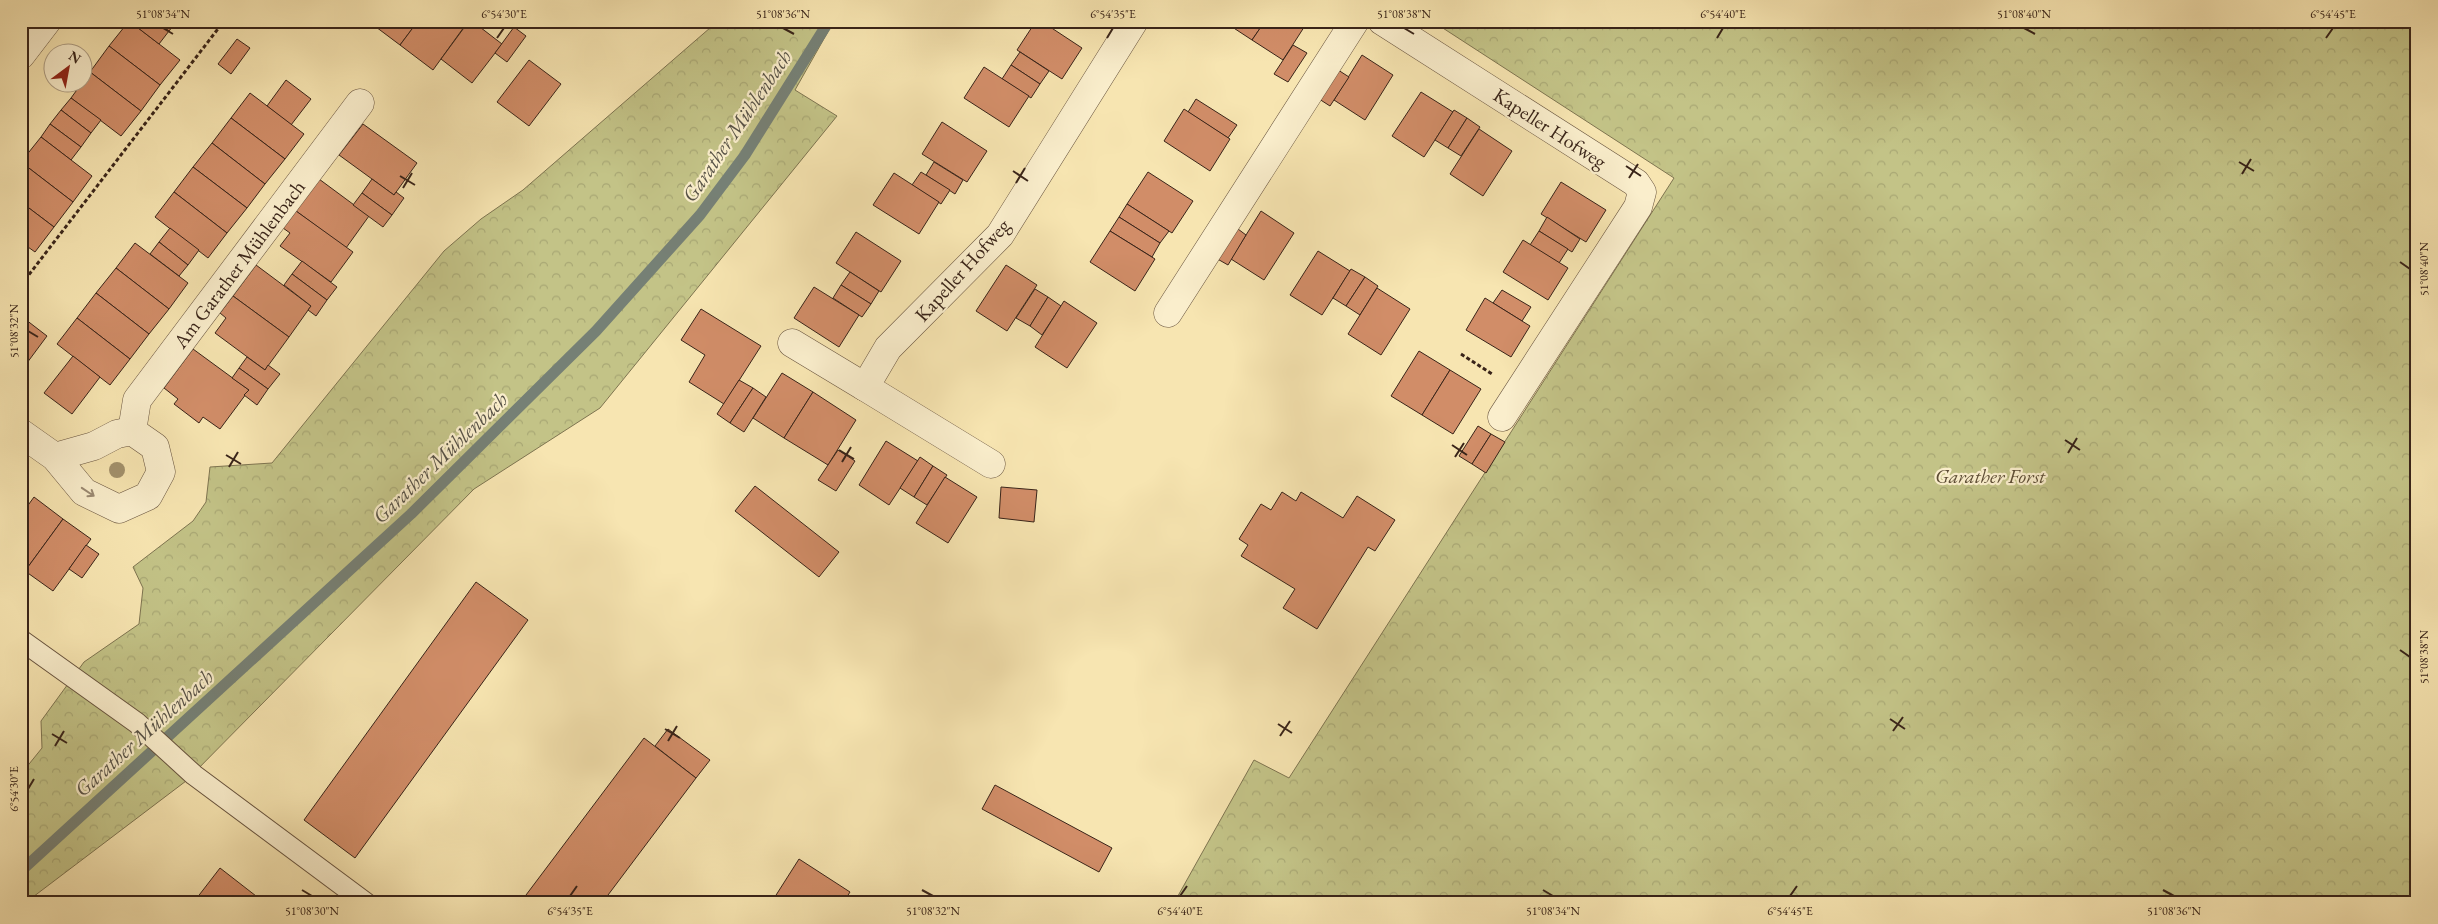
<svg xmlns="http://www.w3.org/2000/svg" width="2438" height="924" font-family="'EB Garamond',serif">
<defs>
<pattern id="forest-crowns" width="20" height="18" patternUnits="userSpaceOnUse" patternTransform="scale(1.25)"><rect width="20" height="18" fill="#c3c387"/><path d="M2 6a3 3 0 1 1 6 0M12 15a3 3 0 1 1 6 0" fill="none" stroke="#a8a774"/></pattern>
</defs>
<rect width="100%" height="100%" fill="#f7e5b1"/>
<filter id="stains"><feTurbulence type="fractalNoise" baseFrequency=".004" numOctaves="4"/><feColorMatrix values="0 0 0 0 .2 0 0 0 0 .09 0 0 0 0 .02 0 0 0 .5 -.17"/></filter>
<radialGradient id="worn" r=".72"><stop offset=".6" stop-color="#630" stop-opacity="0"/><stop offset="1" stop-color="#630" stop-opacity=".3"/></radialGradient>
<g fill="url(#forest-crowns)" stroke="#7e7450">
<path d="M718,21H834L795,90L837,116L600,408L474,489L186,781L25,903H21V774L42,748L41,721L84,662L139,624L143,588L133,567L193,521L206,502L210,467L272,463L444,251L481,219L523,190Z"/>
<path d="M1432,21H2417V903H1174L1254,760L1289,778L1674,178Z"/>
</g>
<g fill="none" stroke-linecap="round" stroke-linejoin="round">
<path stroke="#768075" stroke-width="11" d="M21,871L411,514L596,331L700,215L745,155L829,21"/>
</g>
<g fill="#d18d68" stroke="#392419">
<path d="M129,21L180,60L160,85L109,46Z"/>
<path d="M129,21H156L169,31L159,44Z"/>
<path d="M156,21H177L169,31Z"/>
<path d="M355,21H368L363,28Z"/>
<path d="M368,21H418L400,45Z"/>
<path d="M418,21H457L464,27L433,70L400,45Z"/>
<path d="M469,21H472L502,44L472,83L441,59Z"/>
<path d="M1036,21H1041L1082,48L1062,79L1017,50Z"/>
<path d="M1223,21H1265L1252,40Z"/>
<path d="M1265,21H1308L1283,60L1252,40Z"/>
<path d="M514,27L526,36L507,62L495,53Z"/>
<path d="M237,39L250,48L231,74L218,64Z"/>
<path d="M1293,45L1307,53L1288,82L1274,74Z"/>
<path d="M109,46L160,85L141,111L90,72Z"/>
<path d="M1020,52L1049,71L1040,84L1011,65Z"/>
<path d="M1362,55L1393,75L1365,120L1334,100Z"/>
<path d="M529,60L561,84L529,126L497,102Z"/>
<path d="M1011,65L1040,84L1031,98L1002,79Z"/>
<path d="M984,67L1029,96L1009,127L964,98Z"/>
<path d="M1335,68L1349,77L1330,106L1316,97Z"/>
<path d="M90,72L141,111L121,136L71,98Z"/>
<path d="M286,80L311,99L291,125L267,106Z"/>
<path d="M1421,92L1453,112L1424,157L1392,136Z"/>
<path d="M250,93L304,134L285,159L231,118Z"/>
<path d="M71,98L101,120L91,133L61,110Z"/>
<path d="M1196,99L1237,125L1228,138L1188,112Z"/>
<path d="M1184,109L1230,139L1210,171L1164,141Z"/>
<path d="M61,110L91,133L81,147L50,124Z"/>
<path d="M1454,110L1467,118L1448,148L1435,140Z"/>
<path d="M231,118L285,159L265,184L212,143Z"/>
<path d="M1467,118L1480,127L1461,156L1448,148Z"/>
<path d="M942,122L987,151L967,182L922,154Z"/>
<path d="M50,124L81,147L71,160L41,137Z"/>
<path d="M363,124L417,163L394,195L339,155Z"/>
<path d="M1479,129L1512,151L1483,196L1450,174Z"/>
<path d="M41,137L92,176L73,202L21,162Z"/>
<path d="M212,143L265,184L247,208L193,167Z"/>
<path d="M21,162L73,202L54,227L21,202Z"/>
<path d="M934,162L963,180L955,194L926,175Z"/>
<path d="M193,167L247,208L227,233L174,192Z"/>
<path d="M921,172L950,190L941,204L912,185Z"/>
<path d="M1148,172L1193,201L1172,233L1127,204Z"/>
<path d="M894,173L939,202L919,234L873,205Z"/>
<path d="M319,179L369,216L346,248L296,211Z"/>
<path d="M372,179L394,195L396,192L404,198L392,215L362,193Z"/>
<path d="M1561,182L1606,210L1586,242L1541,214Z"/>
<path d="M174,192L227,233L208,258L155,217Z"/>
<path d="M362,193L392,215L383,227L353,205Z"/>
<path d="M21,202L54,227L35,252L21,242Z"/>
<path d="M1127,204L1169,231L1160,243L1119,217Z"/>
<path d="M296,211L353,252L331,282L280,246L290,233L283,228Z"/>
<path d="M1261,211L1294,233L1264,280L1231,259Z"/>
<path d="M1119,217L1160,243L1152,257L1110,231Z"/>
<path d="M1547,217L1580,239L1572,252L1539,231Z"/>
<path d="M1234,226L1246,235L1228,265L1214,257Z"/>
<path d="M170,228L199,250L188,265L159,242Z"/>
<path d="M1110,231L1155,259L1135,291L1090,262Z"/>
<path d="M1539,231L1568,249L1559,263L1530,245Z"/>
<path d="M856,232L901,261L881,292L836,263Z"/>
<path d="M1523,240L1568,268L1548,300L1503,272Z"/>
<path d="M159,242L188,265L179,276L150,254Z"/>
<path d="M135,243L188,283L169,309L116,268Z"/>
<path d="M1318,251L1350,271L1322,315L1290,295Z"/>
<path d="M302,261L337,287L327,300L292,274Z"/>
<path d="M256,265L311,306L289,337L233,296Z"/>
<path d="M1006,265L1037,285L1007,331L976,311Z"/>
<path d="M116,268L169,309L149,334L96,293Z"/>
<path d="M1351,269L1365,277L1346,306L1333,298Z"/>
<path d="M850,272L879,291L871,304L841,285Z"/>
<path d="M292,274L327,300L316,316L308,310L311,306L284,285Z"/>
<path d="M1365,277L1378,286L1360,315L1346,306Z"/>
<path d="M841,285L871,304L862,317L833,298Z"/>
<path d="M814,287L859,315L839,347L794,318Z"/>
<path d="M1377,288L1410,309L1381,355L1348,334Z"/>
<path d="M1035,289L1048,297L1030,326L1016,318Z"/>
<path d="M1502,290L1531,307L1522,321L1493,303Z"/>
<path d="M96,293L149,334L130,359L77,318Z"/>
<path d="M233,296L289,337L265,370L215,333L226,318L220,313Z"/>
<path d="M1048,297L1061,306L1042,335L1030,326Z"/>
<path d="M1485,298L1530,326L1511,357L1466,330Z"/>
<path d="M1064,301L1097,323L1067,368L1035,347Z"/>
<path d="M701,309L761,346L724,404L689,382L705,355L681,340Z"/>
<path d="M21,316L47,336L21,371Z"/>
<path d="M77,318L130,359L110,385L57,344Z"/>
<path d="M193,349L249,390L220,429L203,417L199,423L174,404L178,399L164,388Z"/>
<path d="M1419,351L1450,370L1422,415L1391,396Z"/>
<path d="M73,356L100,377L72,414L44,393Z"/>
<path d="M247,357L265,370L268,365L280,374L268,389L239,368Z"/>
<path d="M239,368L268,389L257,405L244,395L249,390L232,378Z"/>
<path d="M1450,370L1481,389L1453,434L1422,415Z"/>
<path d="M782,373L813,392L784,438L753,418Z"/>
<path d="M739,380L753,388L730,423L717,414Z"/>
<path d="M753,388L766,397L744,432L730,423Z"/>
<path d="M813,392L856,420L828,465L784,438Z"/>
<path d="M1478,426L1491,434L1472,464L1459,456Z"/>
<path d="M1491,434L1505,442L1486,473L1472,464Z"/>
<path d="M886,441L918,461L889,505L859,485Z"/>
<path d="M838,450L855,461L836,491L818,480Z"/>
<path d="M920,457L933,466L914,497L900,488Z"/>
<path d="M933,466L947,475L927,505L914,497Z"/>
<path d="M945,477L977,497L948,543L916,523Z"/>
<path d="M755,486L839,552L819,577L735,511Z"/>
<path d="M1001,487L1037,490L1034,522L999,518Z"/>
<path d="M1282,492L1296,501L1301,492L1343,518L1357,496L1395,520L1375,551L1368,547L1317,629L1283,608L1295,589L1241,556L1248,545L1239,539L1261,504L1271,510Z"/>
<path d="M34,497L63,519L25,571L21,567V515Z"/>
<path d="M63,519L91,539L53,591L25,571Z"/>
<path d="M86,545L99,554L82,578L69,569Z"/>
<path d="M476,582L528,620L355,858L304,820Z"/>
<path d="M668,729L710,760L696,778L655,746Z"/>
<path d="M644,738L696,778L602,903H520Z"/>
<path d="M995,785L1112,848L1099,872L982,809Z"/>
<path d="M799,859L850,892L843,903H771Z"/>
<path d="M220,868L265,903H193Z"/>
</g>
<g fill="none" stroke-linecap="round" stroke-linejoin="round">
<g stroke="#68543f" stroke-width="22">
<path id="lane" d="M21,640L137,723L194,775L366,903"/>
</g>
<g stroke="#68543f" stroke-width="29">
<g id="street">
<path d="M1382,21L1636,183L1642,192L1638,207L1502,417"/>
<path d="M21,55L47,21"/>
<path d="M1168,313L1355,21"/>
<path d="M792,343L865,387"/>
<path d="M132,431L137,400L360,103"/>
<path d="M21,433L55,457L84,492L119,509L148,496L161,472L155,447L132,431L117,434L94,446L55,457"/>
<path d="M991,464L865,387L888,348L1000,235L1134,21"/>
</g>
</g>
<g stroke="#392419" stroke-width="3" stroke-dasharray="4 2.5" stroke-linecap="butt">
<path d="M21,285L224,21"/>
<path d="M1461,354L1492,374"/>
</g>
<use href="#lane" stroke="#faeecc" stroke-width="20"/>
<use href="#street" stroke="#faeecc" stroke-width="28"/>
</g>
<circle fill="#a2916c" cx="117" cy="470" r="8"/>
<defs><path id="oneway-shaft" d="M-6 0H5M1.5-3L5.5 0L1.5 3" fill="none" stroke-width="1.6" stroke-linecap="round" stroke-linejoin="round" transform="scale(1.25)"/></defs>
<use stroke="#9a8972" href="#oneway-shaft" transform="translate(88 492) rotate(34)"/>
<path fill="none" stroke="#392419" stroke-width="2" d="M163,28L173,34M783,28L794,34M1404,28L1414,34M2024,28L2035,34M497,38L504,28M1107,38L1113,28M1717,38L1723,28M2326,38L2333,28M2239,162L2254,171M1626,166L1641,176M1013,171L1028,181M2242,174L2251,159M400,176L415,185M1629,178L1638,164M1016,183L1025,168M403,188L412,173M2400,262L2410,269M28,331L38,337M2065,440L2080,450M1452,445L1467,455M839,450L854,459M2068,453L2077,438M226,455L241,464M1455,457L1464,443M842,462L851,447M229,467L238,452M2400,650L2410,657M1890,719L1905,729M1278,724L1292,733M665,729L680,738M1893,731L1903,717M52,734L67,743M1280,736L1290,721M668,741L677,726M55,746L64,731M28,789L34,779M302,890L312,896M922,890L933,896M1543,890L1553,896M2163,890L2174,896M570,896L577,886M1180,896L1187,886M1790,896L1797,886"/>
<g text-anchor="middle" stroke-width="4.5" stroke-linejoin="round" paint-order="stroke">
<g font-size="20" fill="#392419" stroke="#faeecc">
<text transform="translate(1550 128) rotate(33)" y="7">Kapeller Hofweg</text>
<text transform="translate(239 264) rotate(-53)" y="7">Am Garather Mühlenbach</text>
<text transform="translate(962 270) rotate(-48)" y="7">Kapeller Hofweg</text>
</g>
<g font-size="20" font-style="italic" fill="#5c4c34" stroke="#faeecc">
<text x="1990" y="483">Garather Forst</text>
</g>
<g font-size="21" font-style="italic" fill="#575247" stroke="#faeecc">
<text transform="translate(737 126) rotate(-56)" y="7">Garather Mühlenbach</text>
<text transform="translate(440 458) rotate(-44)" y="7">Garather Mühlenbach</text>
<text transform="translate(144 733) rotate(-42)" y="7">Garather Mühlenbach</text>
</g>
</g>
<rect width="2438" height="924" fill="none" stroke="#f7e5b1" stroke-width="55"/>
<g transform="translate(68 68) rotate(32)"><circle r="24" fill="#faeecc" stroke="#ad9d84"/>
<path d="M0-4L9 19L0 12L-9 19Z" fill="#8f2418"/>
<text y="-8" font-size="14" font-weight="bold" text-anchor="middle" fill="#392419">N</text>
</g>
<rect x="28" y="28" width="2382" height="868" fill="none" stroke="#392419" stroke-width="2"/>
<g font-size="12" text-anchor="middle" fill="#392419">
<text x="163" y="18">51°08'34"N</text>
<text x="504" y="18">6°54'30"E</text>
<text x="783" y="18">51°08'36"N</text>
<text x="1113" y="18">6°54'35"E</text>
<text x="1404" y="18">51°08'38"N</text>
<text x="1723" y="18">6°54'40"E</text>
<text x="2024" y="18">51°08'40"N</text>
<text x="2333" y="18">6°54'45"E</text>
<text transform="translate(2424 269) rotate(-90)" y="4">51°08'40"N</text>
<text transform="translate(14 331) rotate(-90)" y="4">51°08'32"N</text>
<text transform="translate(2424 657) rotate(-90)" y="4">51°08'38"N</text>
<text transform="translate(14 789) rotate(-90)" y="4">6°54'30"E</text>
<text x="312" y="915">51°08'30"N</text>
<text x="570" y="915">6°54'35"E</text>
<text x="933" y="915">51°08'32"N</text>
<text x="1180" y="915">6°54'40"E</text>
<text x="1553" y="915">51°08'34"N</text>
<text x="1790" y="915">6°54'45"E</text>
<text x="2174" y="915">51°08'36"N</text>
</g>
<rect width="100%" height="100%" filter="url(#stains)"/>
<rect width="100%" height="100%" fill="url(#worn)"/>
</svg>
